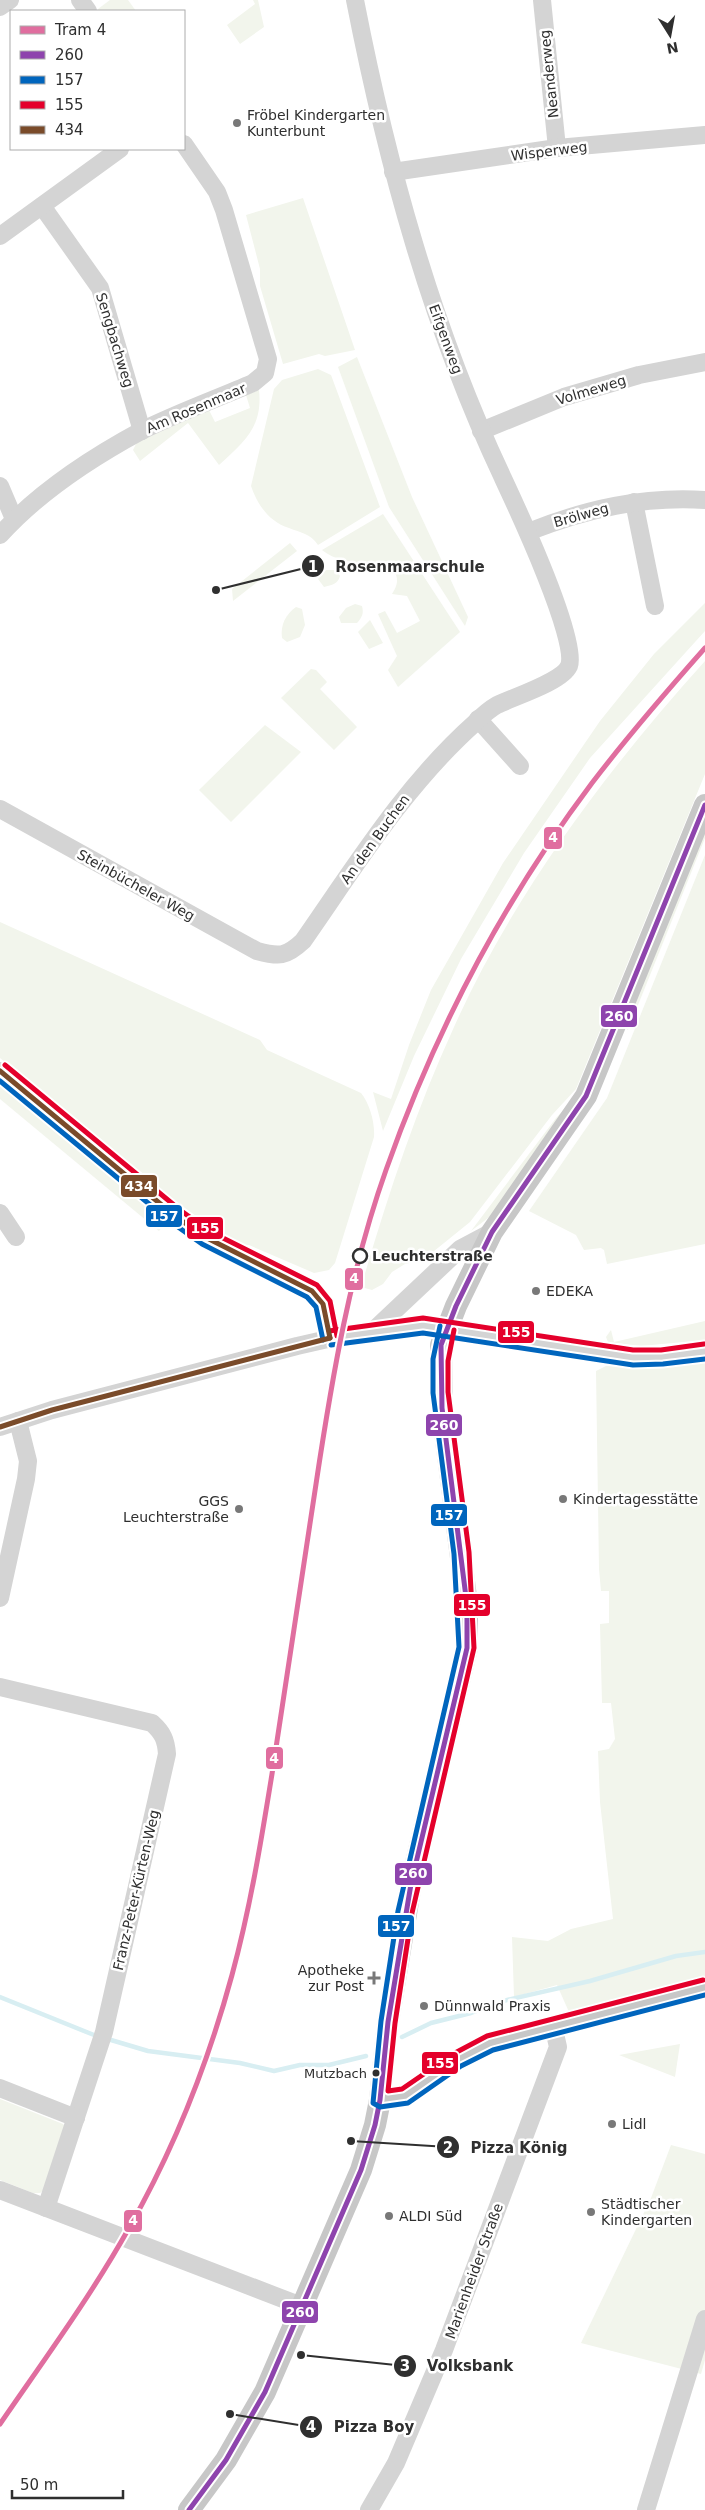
<svg xmlns="http://www.w3.org/2000/svg" width="705" height="2510" font-family="'DejaVu Sans',sans-serif">
<rect width="100%" height="100%" fill="#fff"/>
<g fill="#f2f5ec">
<path d="M110,0H128L136,11H99L98,9Z"/>
<path d="M253,0H258L264,27L240,44L227,25L255,4Z"/>
<path d="M303,198L355,350L325,356L319,354L283,364L260,286V269L246,215Z"/>
<path d="M357,357L412,497L468,617L465,626L389,507L338,367Z"/>
<path d="M318,369L331,375L380,507L318,545C310,533 301,533 289,528C269,522 257,504 251,486L274,389L282,380Z"/>
<path d="M259,390C263,427 244,442 219,465L188,423L140,461L133,450L137,442L209,410L215,422L250,408L246,395Z"/>
<path d="M383,514L460,632L398,687L388,670L397,656L378,614L385,611L397,633L420,621L407,596L392,594C401,581 398,571 384,563C366,566 336,562 322,550Z"/>
<path d="M290,543L297,551L233,601L232,589Z"/>
<path d="M326,570H336L340,576C338,584 332,585 324,587L318,579Z"/>
<path d="M705,603V631L590,758L524,853L461,959L414,1056L383,1131L373,1092L391,1099L409,1045L431,990L503,863L600,721L654,654Z"/>
<path d="M355,604L362,606C364,614 362,617 357,623H341L339,617L346,608Z"/>
<path d="M296,607L302,609L305,625L300,637L287,642L282,638C280,625 286,614 296,607Z"/>
<path d="M370,620L383,643L369,649L358,632Z"/>
<path d="M705,661V774L576,1089L552,1115L470,1222L423,1260L405,1264L392,1272L383,1284L372,1290L361,1287C387,1198 415,1112 454,1027C514,893 607,770 705,661Z"/>
<path d="M311,669L316,670L327,682L320,689L357,727L334,750L281,698Z"/>
<path d="M265,725L301,752L231,822L199,790Z"/>
<path d="M705,825V838L628,1030L624,1027Z"/>
<path d="M705,855V1244L607,1264L604,1250L601,1248L584,1250L576,1235L529,1211L607,1098Z"/>
<path d="M0,922L260,1040L267,1050L361,1093C370,1104 375,1123 374,1137L335,1263L329,1270L314,1273L249,1245H240L204,1225L0,1058Z"/>
<path d="M0,1080L154,1207L152,1210L166,1222L159,1231L0,1099Z"/>
<path d="M580,1092L492,1215L471,1231L556,1118Z"/>
<path d="M705,1321V1340L641,1346L608,1342L606,1337L611,1330L614,1342Z"/>
<path d="M705,1360V1977L569,2012L557,1985L514,1997L512,1937L548,1941L571,1929L613,1919L600,1802L598,1751L609,1749L615,1739L611,1703H602L600,1624L609,1623V1591H601L599,1569L596,1371L606,1366L664,1368Z"/>
<path d="M680,2044L675,2077L619,2055Z"/>
<path d="M0,2099L63,2124L65,2126L45,2189L40,2193H33L0,2180Z"/>
<path d="M671,2145L705,2154V2360L701,2374L581,2343L651,2198Z"/>
</g>
<g fill="none" stroke-linecap="round" stroke-linejoin="round">
<g stroke="#d8eef2" stroke-width="4.5">
<path d="M0,1997L94,2035"/>
<path d="M402,2037L431,2023L471,2013L507,2000L590,1981L676,1956L705,1952"/>
<path d="M111,2040L148,2051L240,2063L274,2071L300,2065H329L366,2056"/>
</g>
<g stroke="#d4d4d4" stroke-width="18">
<path d="M80,0L88,11"/>
<path d="M542,0L557,148"/>
<path d="M0,7L10,0"/>
<path d="M393,172L557,148L705,135"/>
<path d="M42,206L100,288L142,431"/>
<path d="M0,236L120,149"/>
<path d="M481,431L564,397L639,375L705,362"/>
<path d="M0,486L14,519"/>
<path d="M634,502L655,606"/>
<path d="M528,532C586,509 643,496 705,500"/>
<path d="M0,535C38,493 91,458 141,431C177,413 216,399 253,383L265,373L268,359L224,210L217,192L184,144"/>
<path d="M478,719L520,766"/>
<path d="M0,809L257,951C279,957 286,957 303,941C356,865 406,784 476,722C482,716 490,709 497,705C513,697 562,682 569,666C579,640 516,506 502,476C431,325 387,164 355,0"/>
<path d="M0,1071L175,1216L205,1237L312,1291L323,1304L330,1338"/>
<path d="M0,1213L16,1237"/>
<path d="M374,1330L460,1249L492,1232"/>
<path d="M0,1427L52,1410L297,1346L341,1336L409,1325L447,1328L633,1358L662,1357L705,1351"/>
<path d="M0,1598L26,1479L28,1461L18,1421"/>
<path d="M0,1687L152,1723C163,1733 166,1740 167,1754L104,2032L46,2208"/>
<path d="M0,2088L76,2118"/>
<path d="M0,2190L304,2307"/>
<path d="M369,2510L396,2463L444,2350L558,2047L553,2025"/>
<path d="M646,2510L705,2319"/>
</g>
<g stroke="#c7c7c7" stroke-width="22">
<path d="M380,2100L405,2096L457,2060L490,2043L705,1987"/>
<path d="M189,2510L226,2460L265,2392L361,2170L375,2125L380,2100L388,2022L411,1884L467,1648V1605L442,1408L441,1345L456,1306L492,1232L586,1096L705,805"/>
</g>
<g stroke="#fff" stroke-width="9">
<path id="bus-1" d="M189,2510L226,2460L265,2392L361,2170L375,2125L380,2100L388,2022L411,1884L467,1648V1605L442,1408L441,1345L456,1306L492,1232L586,1096L705,805"/>
</g>
<g stroke="#fff" stroke-width="9">
<g id="bus-2">
<path d="M0,1081L171,1222L202,1244L307,1297L316,1307L323,1340"/>
<path d="M440,1326L433,1359V1393L454,1554L459,1647L398,1911L381,2021L373,2103L380,2107L408,2103L461,2066L493,2050L705,1995"/>
<path d="M331,1345L423,1333L633,1365L663,1364L705,1359"/>
</g>
</g>
<g stroke="#fff" stroke-width="9">
<g id="bus-3">
<path d="M5,1065L180,1210L209,1231L317,1285L330,1301L337,1336"/>
<path d="M454,1330L448,1361V1392L469,1552L474,1648L412,1913L395,2023L388,2091L402,2089L453,2054L487,2036L703,1980"/>
<path d="M329,1331L423,1318L633,1350H661L704,1344"/>
</g>
</g>
<g stroke="#fff" stroke-width="9">
<g id="bus-4">
<path d="M0,1071L175,1216L205,1237L312,1291L323,1304L330,1338"/>
<path d="M0,1427L52,1410L330,1338"/>
</g>
</g>
<use href="#bus-1" stroke="#8e44ad" stroke-width="5"/>
<use href="#bus-2" stroke="#0065bd" stroke-width="5"/>
<use href="#bus-3" stroke="#e4002b" stroke-width="5"/>
<use href="#bus-4" stroke="#7a4b2a" stroke-width="5"/>
<g stroke="#fff" stroke-width="9">
<path id="tram-1" d="M0,2424C44,2360 91,2296 129,2228C174,2149 208,2063 232,1975C250,1909 261,1842 272,1774C287,1677 301,1581 316,1484C332,1378 350,1271 386,1170C435,1031 504,900 592,783C628,736 666,692 705,648"/>
</g>
<use href="#tram-1" stroke="#e06e9f" stroke-width="5"/>
</g>
<g fill="#787878" stroke="#fff" stroke-width="2">
<circle cx="237" cy="123" r="5"/>
<circle cx="536" cy="1291" r="5"/>
<circle cx="563" cy="1499" r="5"/>
<circle cx="239" cy="1509" r="5"/>
<path d="M371.5 1970.5h5v5h5v5h-5v5h-5v-5h-5v-5h5z"/>
<circle cx="424" cy="2006" r="5"/>
<circle cx="612" cy="2124" r="5"/>
<circle cx="591" cy="2212" r="5"/>
<circle cx="389" cy="2216" r="5"/>
</g>
<circle fill="#fff" stroke="#2f2f2f" stroke-width="2.5" cx="360" cy="1256" r="7"/>
<circle fill="#2f2f2f" stroke="#fff" stroke-width="2" cx="376" cy="2073" r="4.5"/>
<g text-anchor="middle" stroke-width="5" stroke-linejoin="round" paint-order="stroke">
<g font-size="13" fill="#2f2f2f" stroke="#fff" text-anchor="end">
<text x="367" y="2078">Mutzbach</text>
</g>
<g font-size="14" fill="#2f2f2f" stroke="#fff">
<text transform="translate(549 74) rotate(-96)" y="5">Neanderweg</text>
<text transform="translate(549 151) rotate(-7)" y="5">Wisperweg</text>
<text transform="translate(446 339) rotate(70)" y="5">Eifgenweg</text>
<text transform="translate(115 340) rotate(73)" y="5">Sengbachweg</text>
<text transform="translate(591 390) rotate(-17)" y="5">Volmeweg</text>
<text transform="translate(196 408) rotate(-23)" y="5">Am Rosenmaar</text>
<text transform="translate(581 515) rotate(-16)" y="5">Brölweg</text>
<text transform="translate(375 839) rotate(-54)" y="5">An den Buchen</text>
<text transform="translate(136 885) rotate(29)" y="5">Steinbücheler Weg</text>
<text transform="translate(136 1890) rotate(-77)" y="5">Franz-Peter-Kürten-Weg</text>
<text transform="translate(474 2271) rotate(-70)" y="5">Marienheider Straße</text>
</g>
<g font-size="14" fill="#2f2f2f" stroke="#fff" text-anchor="start">
<text x="247" y="120">Fröbel Kindergarten<tspan x="247" dy="16">Kunterbunt</tspan></text>
<text x="546" y="1296">EDEKA</text>
<text x="573" y="1504">Kindertagesstätte</text>
<text x="229" y="1506" text-anchor="end">GGS<tspan x="229" dy="16">Leuchterstraße</tspan></text>
<text x="364" y="1975" text-anchor="end">Apotheke<tspan x="364" dy="16">zur Post</tspan></text>
<text x="434" y="2011">Dünnwald Praxis</text>
<text x="622" y="2129">Lidl</text>
<text x="601" y="2209">Städtischer<tspan x="601" dy="16">Kindergarten</tspan></text>
<text x="399" y="2221">ALDI Süd</text>
</g>
<g font-size="14" font-weight="bold" fill="#2f2f2f" stroke="#fff" text-anchor="start">
<text x="372" y="1261">Leuchterstraße</text>
</g>
</g>
<path fill="none" stroke="#2f2f2f" stroke-width="2" d="M216 590L313 566M351 2141L448 2147M301 2355L405 2366M230 2414L311 2427"/>
<g fill="#2f2f2f" stroke="#fff" stroke-width="2">
<circle cx="216" cy="590" r="5"/>
<circle cx="351" cy="2141" r="5"/>
<circle cx="301" cy="2355" r="5"/>
<circle cx="230" cy="2414" r="5"/>
<circle cx="313" cy="566" r="12"/>
<circle cx="448" cy="2147" r="12"/>
<circle cx="405" cy="2366" r="12"/>
<circle cx="311" cy="2427" r="12"/>
</g>
<g font-size="15" text-anchor="middle" font-weight="bold" fill="#fff">
<text x="313" y="572">1</text>
<text x="448" y="2153">2</text>
<text x="405" y="2371">3</text>
<text x="311" y="2432">4</text>
</g>
<g font-size="15" text-anchor="middle" font-weight="bold" fill="#2f2f2f" stroke="#fff" stroke-width="5" stroke-linejoin="round" paint-order="stroke">
<text x="410" y="572">Rosenmaarschule</text>
<text x="519" y="2153">Pizza König</text>
<text x="470" y="2371">Volksbank</text>
<text x="374" y="2432">Pizza Boy</text>
</g>
<g stroke="#fff" stroke-width="2">
<rect x="543" y="826" width="20" height="24" rx="5" fill="#e06e9f"/>
<rect x="600" y="1004" width="38" height="24" rx="5" fill="#8e44ad"/>
<rect x="120" y="1174" width="38" height="24" rx="5" fill="#7a4b2a"/>
<rect x="145" y="1204" width="38" height="24" rx="5" fill="#0065bd"/>
<rect x="186" y="1216" width="38" height="24" rx="5" fill="#e4002b"/>
<rect x="344" y="1267" width="20" height="24" rx="5" fill="#e06e9f"/>
<rect x="497" y="1320" width="38" height="24" rx="5" fill="#e4002b"/>
<rect x="425" y="1413" width="38" height="24" rx="5" fill="#8e44ad"/>
<rect x="430" y="1503" width="38" height="24" rx="5" fill="#0065bd"/>
<rect x="453" y="1593" width="38" height="24" rx="5" fill="#e4002b"/>
<rect x="265" y="1746" width="19" height="24" rx="5" fill="#e06e9f"/>
<rect x="394" y="1862" width="39" height="24" rx="5" fill="#8e44ad"/>
<rect x="377" y="1914" width="38" height="24" rx="5" fill="#0065bd"/>
<rect x="421" y="2051" width="38" height="24" rx="5" fill="#e4002b"/>
<rect x="123" y="2209" width="20" height="24" rx="5" fill="#e06e9f"/>
<rect x="281" y="2300" width="38" height="24" rx="5" fill="#8e44ad"/>
</g>
<g font-size="14" text-anchor="middle" font-weight="bold" fill="#fff">
<text x="553" y="842">4</text>
<text x="619" y="1021">260</text>
<text x="139" y="1191">434</text>
<text x="164" y="1221">157</text>
<text x="205" y="1233">155</text>
<text x="354" y="1283">4</text>
<text x="516" y="1337">155</text>
<text x="444" y="1430">260</text>
<text x="449" y="1520">157</text>
<text x="472" y="1610">155</text>
<text x="274" y="1763">4</text>
<text x="413" y="1878">260</text>
<text x="396" y="1931">157</text>
<text x="440" y="2068">155</text>
<text x="133" y="2225">4</text>
<text x="300" y="2317">260</text>
</g>
<rect x="10" y="10" width="175" height="140" fill="#ffffff" stroke="#acacac"/>
<rect x="20" y="26" width="25" height="8" fill="#e06e9f" stroke="#acacac"/>
<text x="55" y="35" font-size="15" fill="#2f2f2f">Tram 4</text>
<rect x="20" y="51" width="25" height="8" fill="#8e44ad" stroke="#acacac"/>
<text x="55" y="60" font-size="15" fill="#2f2f2f">260</text>
<rect x="20" y="76" width="25" height="8" fill="#0065bd" stroke="#acacac"/>
<text x="55" y="85" font-size="15" fill="#2f2f2f">157</text>
<rect x="20" y="101" width="25" height="8" fill="#e4002b" stroke="#acacac"/>
<text x="55" y="110" font-size="15" fill="#2f2f2f">155</text>
<rect x="20" y="126" width="25" height="8" fill="#7a4b2a" stroke="#acacac"/>
<text x="55" y="135" font-size="15" fill="#2f2f2f">434</text>
<g transform="translate(670 35) rotate(169)" stroke="#ffffff" stroke-width="4" paint-order="stroke">
<path d="M0-4L9 19L0 12L-9 19Z" fill="#2f2f2f"/>
<text y="-8" font-size="14" font-weight="bold" text-anchor="middle" fill="#2f2f2f">N</text>
</g>
<path d="M12 2490v8h111v-8" fill="none" stroke="#2f2f2f" stroke-width="2.5"/>
<text x="20" y="2490" font-size="15" fill="#2f2f2f" stroke="#ffffff" stroke-width="4" paint-order="stroke">50 m</text>
</svg>
